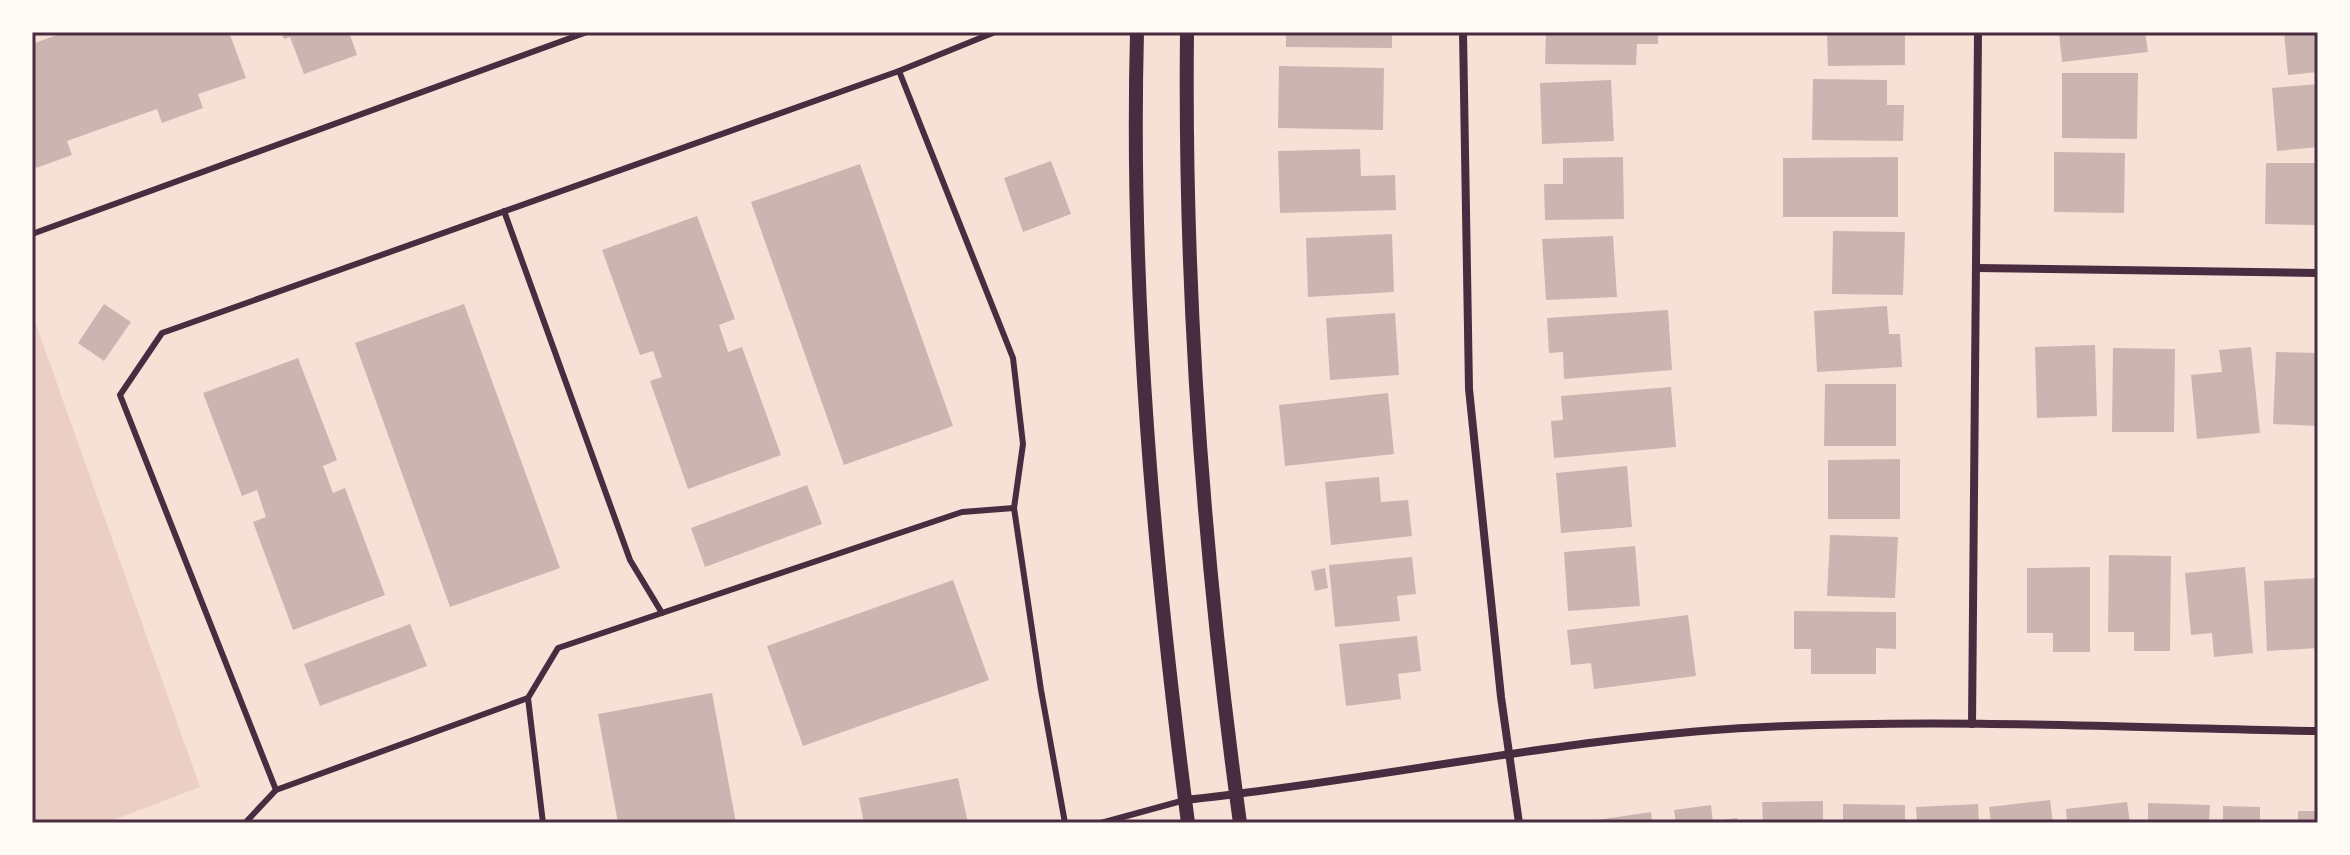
<svg xmlns="http://www.w3.org/2000/svg" width="2350" height="855" font-family="'PT Sans',sans-serif">
<rect width="100%" height="100%" fill="#f7e1d7"/>
<path fill="#ebcfc5" d="M32,313L200,787L105,823H32Z"/>
<g fill="#ccb4b1">
<path d="M65,32H229L246,78L198,94L203,108L162,123L157,109L67,141L72,155L36,168L32,156V44Z"/>
<path d="M281,32H349L357,55L304,74L290,37L284,39Z"/>
<path d="M1286,32H1392V48L1286,47Z"/>
<path d="M1546,32H1658V44H1637L1636,65L1545,64Z"/>
<path d="M1827,32H1905V65L1828,66Z"/>
<path d="M2059,32H2145L2148,52L2062,62Z"/>
<path d="M2284,32H2318V72L2288,75Z"/>
<path d="M1279,66L1384,68L1383,130L1278,128Z"/>
<path d="M2062,73H2138L2137,139L2062,138Z"/>
<path d="M1813,79L1887,80V105H1904L1903,141L1812,140Z"/>
<path d="M1611,80L1614,141L1542,144L1540,83Z"/>
<path d="M2318,84V147L2277,151L2272,88Z"/>
<path d="M1360,149L1361,176L1395,175L1396,210L1280,213L1278,151Z"/>
<path d="M2054,152L2125,153L2124,213L2054,212Z"/>
<path d="M1623,157L1624,219L1545,220L1544,184H1563V158Z"/>
<path d="M1898,157V217H1783V158Z"/>
<path d="M1051,161L1071,214L1023,232L1004,178Z"/>
<path d="M2266,163H2318V225L2265,224Z"/>
<path d="M860,164L953,426L844,465L751,202Z"/>
<path d="M697,216L735,319L719,325L728,352L742,347L781,455L688,489L650,381L662,377L653,351L640,355L602,250Z"/>
<path d="M1833,231L1905,232L1903,295L1832,294Z"/>
<path d="M1392,234L1394,292L1308,297L1306,238Z"/>
<path d="M1613,236L1617,297L1546,300L1542,239Z"/>
<path d="M104,304L131,322L104,361L78,343Z"/>
<path d="M464,304L560,568L450,607L355,343Z"/>
<path d="M1887,306L1889,334H1900L1902,367L1817,372L1814,311Z"/>
<path d="M1668,310L1672,370L1564,379L1563,352L1549,353L1547,318Z"/>
<path d="M1395,313L1399,375L1330,380L1326,318Z"/>
<path d="M2095,345L2097,416L2037,418L2035,347Z"/>
<path d="M2251,347L2260,433L2197,439L2191,375L2222,372L2219,350Z"/>
<path d="M2113,348L2175,349L2174,432H2112Z"/>
<path d="M2276,352L2318,353V426L2273,424Z"/>
<path d="M298,358L337,460L323,466L333,493L345,488L385,595L293,630L253,522L266,517L257,490L242,496L203,393Z"/>
<path d="M1825,384H1896V446H1824Z"/>
<path d="M1671,387L1676,447L1554,458L1551,421L1563,420L1561,396Z"/>
<path d="M1388,393L1394,454L1285,466L1279,405Z"/>
<path d="M1900,459V519H1828V460Z"/>
<path d="M1627,466L1632,527L1561,533L1556,473Z"/>
<path d="M1379,477L1381,502L1408,500L1412,536L1331,545L1325,482Z"/>
<path d="M807,485L822,524L705,567L691,528Z"/>
<path d="M1830,535L1898,537L1895,598L1827,596Z"/>
<path d="M1635,546L1640,606L1568,611L1564,552Z"/>
<path d="M2109,555L2171,556L2170,651H2134V632H2108Z"/>
<path d="M1412,557L1416,594L1397,596L1400,621L1335,627L1329,565Z"/>
<path d="M2090,567V652H2053V633H2027V568Z"/>
<path d="M2245,567L2253,653L2214,657L2212,633L2191,635L2185,573Z"/>
<path d="M1325,568L1328,588L1315,591L1311,571Z"/>
<path d="M2318,578V648L2267,651L2264,581Z"/>
<path d="M953,580L989,680L803,746L767,646Z"/>
<path d="M1794,611L1896,612V649L1876,648V674H1811V649H1794Z"/>
<path d="M1688,615L1696,676L1594,689L1591,663L1571,665L1567,630Z"/>
<path d="M410,624L427,666L320,706L304,664Z"/>
<path d="M1417,636L1421,671L1398,674L1401,699L1346,706L1339,644Z"/>
<path d="M712,693L736,823H618L598,714Z"/>
<path d="M958,778L968,823H864L859,798Z"/>
<path d="M2050,800L2053,823H1991L1989,807Z"/>
<path d="M1823,801V823H1763L1762,802Z"/>
<path d="M2127,802L2130,823H2067L2066,809Z"/>
<path d="M2148,803L2210,805L2209,823H2148Z"/>
<path d="M1843,804L1905,805V823H1843Z"/>
<path d="M1978,804L1979,823H1917L1916,807Z"/>
<path d="M1711,805L1713,823H1676L1674,810Z"/>
<path d="M2223,806L2260,807V823H2223Z"/>
<rect x="2298" y="811" width="20" height="12"/>
<path d="M1651,812L1652,823H1590V821Z"/>
<path d="M1737,818L1738,823H1713V821Z"/>
</g>
<g fill="none" stroke-linecap="round" stroke-linejoin="round">
<g stroke="#4a2c40" stroke-width="6">
<path d="M899,71L995,32"/>
<path d="M504,211L630,560L662,613"/>
<path d="M32,234L587,32"/>
<path d="M528,698L558,648L962,512L1014,508"/>
<path d="M276,790L120,395L162,333L899,71L1013,358L1023,444L1014,508L1041,690L1065,823"/>
<path d="M245,823L276,790L528,698L543,823"/>
<path d="M1101,823L1185,800"/>
</g>
<g stroke="#4a2c40" stroke-width="8">
<path d="M1463,32L1469,389L1501,697L1519,823"/>
<path d="M1977,268L2318,273"/>
<path d="M1972,724L1978,32"/>
<path d="M1185,800C1385,779 1584,733 1786,726C1963,719 2141,728 2318,731"/>
</g>
<g stroke="#4a2c40" stroke-width="14">
<path d="M1137,32C1130,297 1154,561 1188,823"/>
<path d="M1187,32C1184,296 1204,562 1240,823"/>
</g>
</g>
<rect width="2350" height="855" fill="none" stroke="#fffaf5" stroke-width="68"/>
<rect x="34" y="34" width="2282" height="787" fill="none" stroke="#4a2c40" stroke-width="3"/>
</svg>
